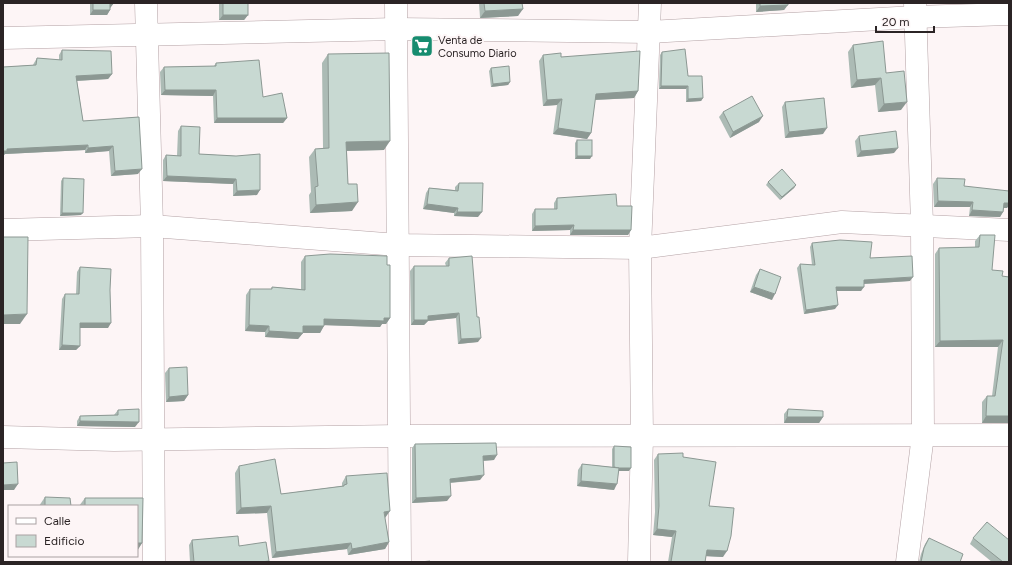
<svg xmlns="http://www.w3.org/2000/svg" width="1012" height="565" font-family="Figtree,sans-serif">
<rect width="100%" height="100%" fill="#fdf5f6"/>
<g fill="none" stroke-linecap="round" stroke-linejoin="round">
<g stroke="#b4a2a5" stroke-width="23">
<g id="minor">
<path d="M146,3L152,226L154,562"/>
<path d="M396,3L400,562"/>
<path d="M3,38L396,29L649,32L915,17L1009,14"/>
<path d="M3,230L152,226L398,245L640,248L842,222L1009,230"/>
<path d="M3,437L114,440L399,436L1009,435"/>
<path d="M639,562L642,436L640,248L650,3"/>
<path d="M907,562L923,435L922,225L915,3"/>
</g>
</g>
<use href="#minor" stroke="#fff" stroke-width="22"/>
</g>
<g fill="#acbbb5">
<path d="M90,3H114L110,8V10L107,15H90Z"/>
<path d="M219,3H248V15L244,20H219Z"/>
<path d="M479,3H522L518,16L480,18Z"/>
<path d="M756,3H788L784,10L756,12Z"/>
<path d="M853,45L886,73L901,110L878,112L875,85L851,88L848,52Z"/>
<path d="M62,50L112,74L108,79L77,81L83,121L139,117L138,174L111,176L109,151L85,153V150L5,154L3,156V67L33,65L34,63L37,58L59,60V55Z"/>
<path d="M662,52L688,76L703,98L701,101L686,102V89H659L660,55Z"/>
<path d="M328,54L384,150L347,151L348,184L352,211L310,213L309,195L311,192L309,157L315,149L323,148L322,63Z"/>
<path d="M543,55L561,57L638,91L634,98L595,100L591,133L587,139L553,134L557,105L543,106L539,61Z"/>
<path d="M216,63L263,97L287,118L283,123H214L213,96L161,95L160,72L164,67L214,66Z"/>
<path d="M491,68L510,82L508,85L491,87L489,71Z"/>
<path d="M785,102L823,134L785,138L782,107Z"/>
<path d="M723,112L759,122L730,138L719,117Z"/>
<path d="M181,126L199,154L236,156L257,195L233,196V184L163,181V160L166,155L177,156L178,131Z"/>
<path d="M859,136L894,153L857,157L855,141Z"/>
<path d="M577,140L590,159H575V143Z"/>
<path d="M63,178L81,215L60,216L61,181Z"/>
<path d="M937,178L964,186L1007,208H1004L1003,212L1000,217L969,216L970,207H934L933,184Z"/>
<path d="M768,182L796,185L794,188L780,200L766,185Z"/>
<path d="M459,183L478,217L454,216V213L423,209L426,193L429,188L455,190V187Z"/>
<path d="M557,198L617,206L631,230L628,235H570V230L532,231V214L535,209H554V203Z"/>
<path d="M980,235L992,270L1002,276L1009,277V423H982V402L987,396H992L998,347H935V254L939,248L975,247V241Z"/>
<path d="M812,243L870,258L910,281L864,284L861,291H836L835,309L804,314L797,268L800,264L812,265L810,247Z"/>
<path d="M305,256L387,265L390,318L386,324H382L380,327L324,325L320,333H303L298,339L265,337V332L245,331L246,295L250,289H271L272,287L301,289V262Z"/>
<path d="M449,258L478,342L458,344L456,318L428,321L424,325H411L410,271L414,266H446L445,263Z"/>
<path d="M80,267L110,290L108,328H80V346L76,350H59L62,299L65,294H76L77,272Z"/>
<path d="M760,269L772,300L750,292L756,275Z"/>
<path d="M169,368L188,395L184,401L166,402L165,373Z"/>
<path d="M788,409L823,417L819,423H784V414Z"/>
<path d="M118,410L135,427L77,426V421L80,416L114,415Z"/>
<path d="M415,444L494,460L483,461L480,480L450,483L447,501L412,503V448Z"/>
<path d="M614,446L629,471H618L614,490L577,486L578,470L582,464L612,467V449Z"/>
<path d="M658,454L683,457L709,506L723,557L706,556L705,562H668L672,537L653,535L655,512L654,460Z"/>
<path d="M239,466L281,494L342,486V483L346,476L385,518L389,542L385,549L348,555L347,549L272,558L267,513L236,514L235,473Z"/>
<path d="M45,497L71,506H39Z"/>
<path d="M85,498H143L142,543L137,551V506H79Z"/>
<path d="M929,538L960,562H919L921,554L925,544Z"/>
<path d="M973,538L1009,562H992L970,544Z"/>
<path d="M192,540L239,546L269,561L268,562H190L189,545Z"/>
</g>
<g fill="#8c9893">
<path d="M114,3L110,8V4Z"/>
<path d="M788,5L784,10L756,12L760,6Z"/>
<path d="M523,9L518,16L480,18L485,11Z"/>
<path d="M93,10H110L107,15H90Z"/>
<path d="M223,15H248L244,20H219Z"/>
<path d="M112,74L108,79L73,81L76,76Z"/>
<path d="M881,78L875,85L851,88L857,80Z"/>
<path d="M510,82L508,85L491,87L493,84Z"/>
<path d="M661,86H688L686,89H659Z"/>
<path d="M165,90H216L213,96L161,95Z"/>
<path d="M638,91L634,98L592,100L596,94Z"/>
<path d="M703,98L701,101L686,102L688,99Z"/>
<path d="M562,99L557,105L543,106L547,100Z"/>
<path d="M907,102L901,110L878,112L884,104Z"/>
<path d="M763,116L759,122L730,138L733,132Z"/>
<path d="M217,118H287L283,123H214Z"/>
<path d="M558,128L591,133L587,139L553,134Z"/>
<path d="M827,128L823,134L785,138L789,132Z"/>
<path d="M390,141L384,150L340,151L346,142Z"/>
<path d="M88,145L85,150L5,154L3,156V151L7,149Z"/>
<path d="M113,146L109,151L85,153L88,148Z"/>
<path d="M898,148L894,153L857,157L861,151Z"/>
<path d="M577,156H592L590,159H575Z"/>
<path d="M142,169L138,174L111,176L115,171Z"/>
<path d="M167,176L236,179L233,184L163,181Z"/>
<path d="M796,185L794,188L780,200L782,197Z"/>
<path d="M260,190L257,195L233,196L237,191Z"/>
<path d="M938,201L973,202L970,207H934Z"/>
<path d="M358,202L352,211L310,213L316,205Z"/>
<path d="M1004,203H1009V206L1007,208H1000Z"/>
<path d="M427,204L458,208L454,213L423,209Z"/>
<path d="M972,210L1003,212L1000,217L969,216Z"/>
<path d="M457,212H482L478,217L454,216Z"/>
<path d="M62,213H83L81,215L60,216Z"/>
<path d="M574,225L570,230L532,231L535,226Z"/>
<path d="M573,230H631L628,235H570Z"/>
<path d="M913,277L910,281L861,284L864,280Z"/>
<path d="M754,287L775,294L772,300L750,292Z"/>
<path d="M836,287H864L861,291H833Z"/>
<path d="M838,305L835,309L804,314L806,310Z"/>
<path d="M459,313L456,318L428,321L424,325H411L414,320L428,316Z"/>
<path d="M27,314L20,324H3V315Z"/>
<path d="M390,318L386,324H382L380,327L320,325L324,319Z"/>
<path d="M80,323H111L108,328H77Z"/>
<path d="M249,325L269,326L265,332L245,331Z"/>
<path d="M303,326H324L320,333H302H303L298,339L265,337L269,331Z"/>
<path d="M481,338L478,342L458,344L461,339Z"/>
<path d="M1003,340L998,347H935L940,341Z"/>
<path d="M62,345L80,346L76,350H59Z"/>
<path d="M188,395L184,401L166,402L169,397Z"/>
<path d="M986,416H1009V423H982Z"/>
<path d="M787,417H823L819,423H784Z"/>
<path d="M80,421L139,422L135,427L77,426Z"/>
<path d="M497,455L494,460L479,461L483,456Z"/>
<path d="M614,468H631L629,471H612Z"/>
<path d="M484,475L480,480L446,483L450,479Z"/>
<path d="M581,481L617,484L614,490L577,486Z"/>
<path d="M18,484L14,490H3V485Z"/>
<path d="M451,496L447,501L412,503L416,498Z"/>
<path d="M271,506L267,513L236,514L241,508Z"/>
<path d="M390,511L385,518L384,512Z"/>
<path d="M657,529L676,531L672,537L653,535Z"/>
<path d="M389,542L385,549L348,555L352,549Z"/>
<path d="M137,543H142L137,551Z"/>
<path d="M351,543L347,549L272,558L276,552Z"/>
<path d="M707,550L727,551L723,557L703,556Z"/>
</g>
<g fill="#c8d9d2" stroke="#8c9893">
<path d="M93,3H114L110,4V10H93Z"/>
<rect x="223" y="3" width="25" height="12"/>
<path d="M484,3H522L523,9L485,11Z"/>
<path d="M760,3H788V5L760,6Z"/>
<path d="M883,41L886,73L904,71L907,102L884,104L881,78L857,80L853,45Z"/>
<path d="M685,49L688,76H702L703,98L688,99V86H661L662,52Z"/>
<path d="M62,50L111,51L112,74L76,76L83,121L139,117L142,169L115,171L113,146L88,148V145L7,149V151H3V67L36,65L37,58L62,60Z"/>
<path d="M640,51L638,91L596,94L591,133L558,128L562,99L547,100L543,55L561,53V57Z"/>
<path d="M389,53L390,141L346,142L348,184H357L358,202L316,205L315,187L318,186L315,149L329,148L328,54Z"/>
<path d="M259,60L263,97L282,93L287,118H217L216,90H165L164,67L216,66V63Z"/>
<path d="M509,66L510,82L493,84L491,68Z"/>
<path d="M752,96L763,116L733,132L723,112Z"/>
<path d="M824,98L827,128L789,132L785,102Z"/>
<path d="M181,126L200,127L199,154L236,156L260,154V190L237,191L236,179L167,176L166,155L181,156Z"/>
<path d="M896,131L898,148L861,151L859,136Z"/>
<rect x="577" y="140" width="15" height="16"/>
<path d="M782,169L796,185L782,197L768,182Z"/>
<path d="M63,178L84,179L83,213H62Z"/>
<path d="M937,178L965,179L964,186L1009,191V203H1004L1003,212L972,210L973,202L938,201Z"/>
<path d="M459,183H483L482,212H457L458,208L427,204L429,188L458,191Z"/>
<path d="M616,194L617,206H632L631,230H573L574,225L535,226V209H557V198Z"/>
<path d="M980,235H995L992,270L1003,271L1002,276L1009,277V416H986L987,396H995L1003,340L940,341L939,248L979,247Z"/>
<path d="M3,237H28L27,314L3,315Z"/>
<path d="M840,240L872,242L870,258L912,256L913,277L864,280V287H836L838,305L806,310L800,264L815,265L812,243Z"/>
<path d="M330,254L387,256V265H390V318H384V321L324,319V326H303V333L269,331V326L249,325L250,289H272V287L305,290V256Z"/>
<path d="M472,256L477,317H479L481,338L461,339L459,313L428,316V320H414V266H449V258Z"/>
<path d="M80,267L111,269L110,290L111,323H80V346L62,345L65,294H79Z"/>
<path d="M760,269L781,277L775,294L754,287Z"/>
<path d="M187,367L188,395L169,397V368Z"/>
<path d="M139,409V422L80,421V416L118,415V410Z"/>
<path d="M788,409L823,411V417H787Z"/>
<path d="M496,443L497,455L483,456L484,475L450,479L451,496L416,498L415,444Z"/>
<path d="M614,446L631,447V468H619L614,467Z"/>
<path d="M683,453V457L716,462L709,506L734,508L731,536L727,551L707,550L705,562H671L676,531L657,529L659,506L658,454Z"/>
<path d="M275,459L281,494L344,486V485L347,484L346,476L387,473L390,511L384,512L389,542L352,549L351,543L276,552L271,506L241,508L239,466Z"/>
<path d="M17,462L18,484L3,485V463Z"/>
<path d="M582,464L619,468L617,484L581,481Z"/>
<path d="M45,497L70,498L71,506H45Z"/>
<path d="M85,498H143L142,543H137V506H85Z"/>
<path d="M987,522L1009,540V562H1003L973,538Z"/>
<path d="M238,536L239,546L266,542L269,561L261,562H194L192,540Z"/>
<path d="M929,538L963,554L960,562H921L924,548Z"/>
<path d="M430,561V562H420Z"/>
</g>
<defs>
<g id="supermarket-square" transform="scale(1.15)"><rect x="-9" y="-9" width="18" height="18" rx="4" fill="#168c6f" stroke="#fdf5f6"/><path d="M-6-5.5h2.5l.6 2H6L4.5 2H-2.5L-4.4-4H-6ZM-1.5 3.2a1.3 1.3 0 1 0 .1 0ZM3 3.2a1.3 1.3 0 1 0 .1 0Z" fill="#fff"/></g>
</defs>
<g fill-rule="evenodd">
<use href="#supermarket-square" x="422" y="46"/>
</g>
<g text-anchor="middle" stroke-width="4" stroke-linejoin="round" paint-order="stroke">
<g font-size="11" fill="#2b2425" stroke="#fdf5f6" text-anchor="start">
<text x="438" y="44">Venta de<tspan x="438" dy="13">Consumo Diario</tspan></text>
</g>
</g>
<rect width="1012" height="565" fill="none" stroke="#2b2425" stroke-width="8"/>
<rect x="8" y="505" width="130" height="52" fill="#fdf5f6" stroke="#a9a1a2"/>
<rect x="16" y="518" width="20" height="6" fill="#ffffff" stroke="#a9a1a2"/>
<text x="44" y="525" font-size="12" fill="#2b2425">Calle</text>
<rect x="16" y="535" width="20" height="12" fill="#c8d9d2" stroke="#a9a1a2"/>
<text x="44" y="545" font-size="12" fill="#2b2425">Edificio</text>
<path d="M876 26v6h58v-6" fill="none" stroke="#2b2425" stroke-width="2"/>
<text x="882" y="26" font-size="12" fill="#2b2425" stroke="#fdf5f6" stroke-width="3" paint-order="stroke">20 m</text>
</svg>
